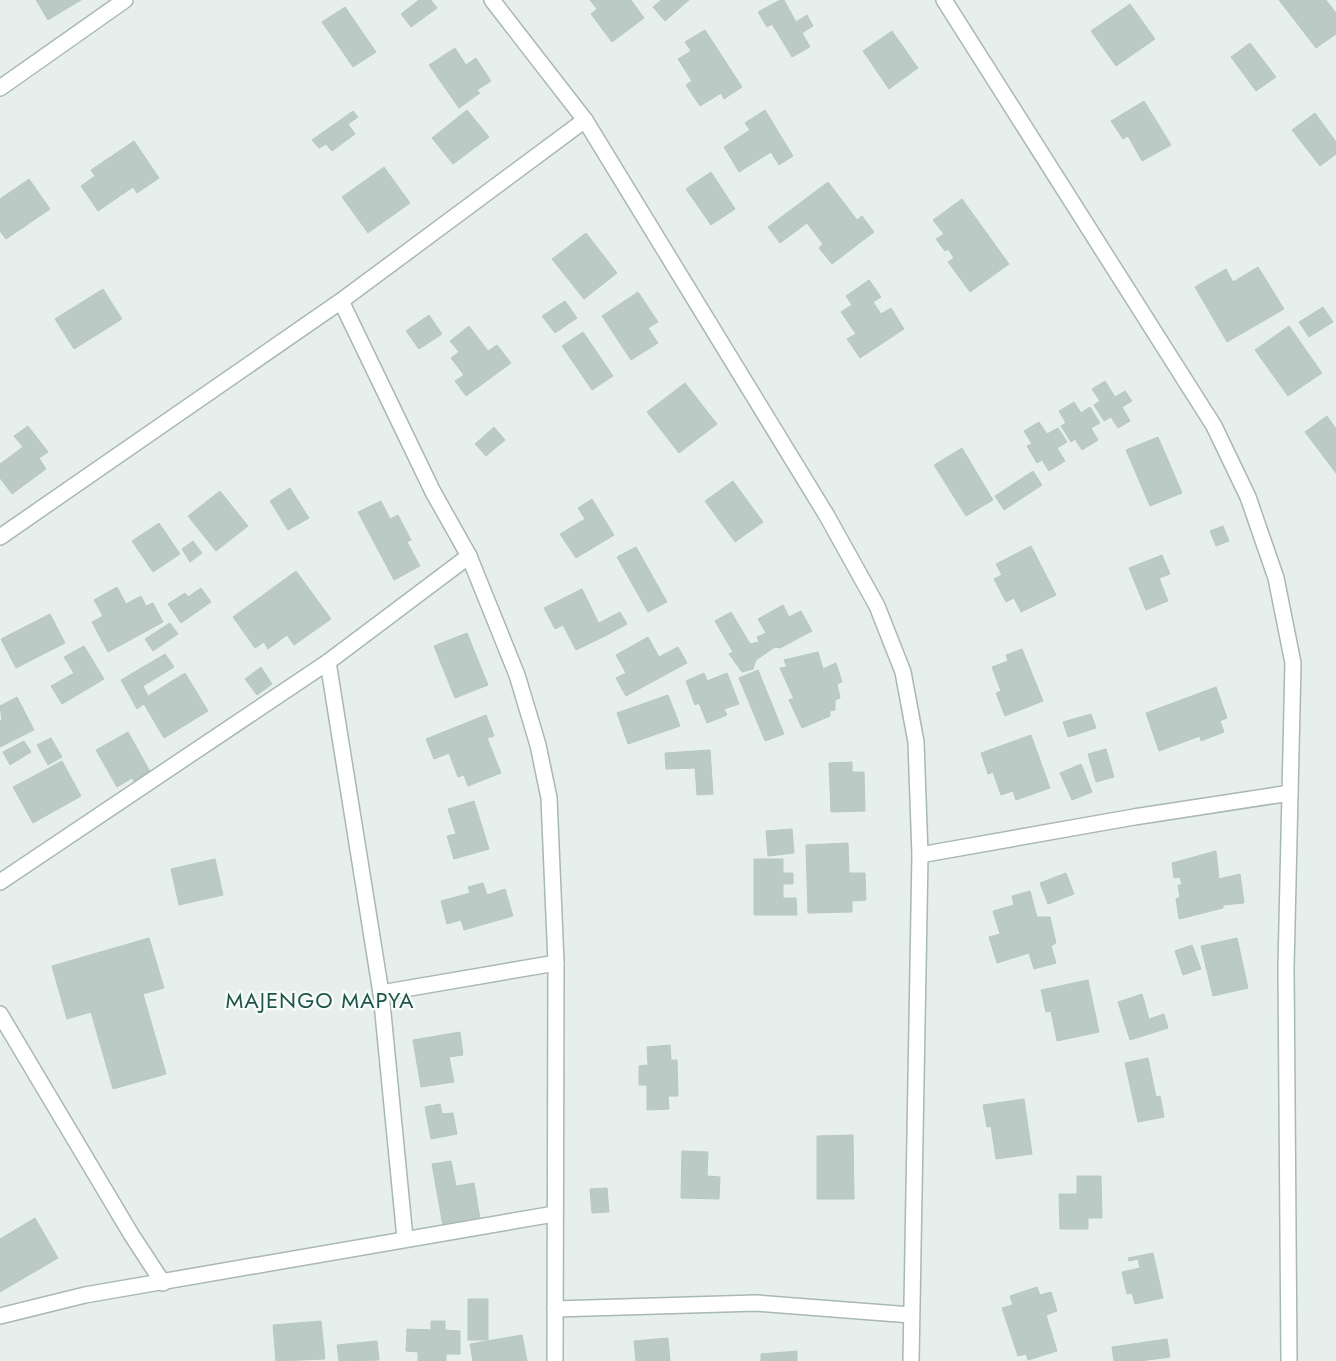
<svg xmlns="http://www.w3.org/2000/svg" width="1336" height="1361" font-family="Jost,sans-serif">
<rect width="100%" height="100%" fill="#e6efeb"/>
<g fill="#bbcac4" stroke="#b8c9c2">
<path d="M36,0H81L48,20Z"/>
<path d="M419,0H431L437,8L411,27L401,14Z"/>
<path d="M590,0H631L644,18L612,42L591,14L597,9Z"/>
<path d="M661,0H689L665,21L653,7Z"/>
<path d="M780,0H784L796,22L807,15L813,26L802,33L810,47L792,57L772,24L767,27L758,12Z"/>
<path d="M1279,0H1326L1336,13V34L1316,48Z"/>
<path d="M1130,4L1155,39L1116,66L1091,31Z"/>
<path d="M345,7L376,52L353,67L322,22Z"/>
<path d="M705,30L742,87L724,99L721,93L700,106L686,85L692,81L678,59L691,51L685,42Z"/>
<path d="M892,31L918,68L889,89L863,51Z"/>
<path d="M1250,43L1276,77L1256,91L1231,57Z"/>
<path d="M455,48L466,65L476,58L491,81L477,90L480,93L459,108L429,65Z"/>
<path d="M1144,101L1171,145L1142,161L1128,136L1123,139L1111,121Z"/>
<path d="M467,110L489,137L453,164L432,138Z"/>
<path d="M765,110L793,156L779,165L771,152L739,172L724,147L750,130L745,123Z"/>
<path d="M353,111L358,117L348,124L355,134L332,151L326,144L319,148L312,140Z"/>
<path d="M1315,113L1336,142V154L1320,166L1292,130Z"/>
<path d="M134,141L159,178L137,193L133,187L98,211L81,186L95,176L91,170Z"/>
<path d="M384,167L410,203L368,233L342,197Z"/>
<path d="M711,172L735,209L711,225L686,189Z"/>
<path d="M29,179L50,209L6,239L0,231V199Z"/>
<path d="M828,182L857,220L862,216L874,232L832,264L819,248L823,244L807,223L780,243L768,227Z"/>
<path d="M962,199L1009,264L970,292L948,262L954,258L948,249L945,251L936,239L944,234L933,220Z"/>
<path d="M586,233L617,273L584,299L552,259Z"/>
<path d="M1258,267L1284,309L1227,342L1195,287L1226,269L1233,282Z"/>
<path d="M869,280L881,297L873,302L881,314L891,308L904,329L860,358L847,339L856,334L841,312L852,305L846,296Z"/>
<path d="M103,289L122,319L74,349L55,319Z"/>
<path d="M638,292L658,322L648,328L658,343L631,360L602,316Z"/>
<path d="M565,301L577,318L555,333L542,316Z"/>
<path d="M1323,307L1333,322L1309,337L1299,322Z"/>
<path d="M429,315L442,334L419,349L406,331Z"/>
<path d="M469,326L488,351L497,345L511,363L466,396L455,381L464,375L451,358L459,352L450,341Z"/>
<path d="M1289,326L1322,373L1288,396L1255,350Z"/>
<path d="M583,332L613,376L592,390L562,346Z"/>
<path d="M1105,381L1115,397L1125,391L1132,401L1122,407L1130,421L1118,428L1111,417L1104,421L1094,405L1100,401L1092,389Z"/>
<path d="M685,383L717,424L679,453L647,412Z"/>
<path d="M1074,402L1081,413L1090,407L1100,423L1091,428L1098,440L1082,450L1075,439L1071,442L1061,426L1066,423L1059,411Z"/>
<path d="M1327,416L1336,429V473L1305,432Z"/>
<path d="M1039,422L1047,434L1058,428L1067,442L1057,448L1065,461L1049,471L1042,460L1037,463L1027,446L1032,444L1024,431Z"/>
<path d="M28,426L48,452L39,458L46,469L12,494L0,478V464L23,447L14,436Z"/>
<path d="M494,427L505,440L486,456L475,444Z"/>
<path d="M1158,437L1182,493L1150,506L1126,450Z"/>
<path d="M962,448L993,500L966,516L934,465Z"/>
<path d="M1033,471L1042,485L1004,510L995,496Z"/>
<path d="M733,481L763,522L735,542L705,501Z"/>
<path d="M290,488L309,518L288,530L270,501Z"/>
<path d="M220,491L248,526L216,551L188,516Z"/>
<path d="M592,499L614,535L576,558L560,534L585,519L578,508Z"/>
<path d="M381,501L390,519L398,515L411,540L407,542L420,566L394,580L358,512Z"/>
<path d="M159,523L180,554L153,572L132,541Z"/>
<path d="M1223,526L1229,541L1216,546L1210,531Z"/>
<path d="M193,541L202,553L190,562L182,549Z"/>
<path d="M1031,546L1056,595L1021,612L1014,598L1006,602L994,579L1002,575L996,564Z"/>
<path d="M636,547L667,602L648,612L617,557Z"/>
<path d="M1162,555L1170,574L1159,578L1168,601L1146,610L1129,568Z"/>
<path d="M296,571L331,619L294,645L287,635L268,649L264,642L255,648L233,617Z"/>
<path d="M117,587L126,604L141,596L146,606L153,603L163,622L108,652L92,622L103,616L94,600Z"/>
<path d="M201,588L211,602L181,623L168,604L185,593L188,597Z"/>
<path d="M582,589L605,636L576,650L563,625L555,629L544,608Z"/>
<path d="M783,605L789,617L801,611L812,631L780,648L775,647L756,660L753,669L742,672L729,654L733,652L715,621L731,612L750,644L759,642L757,637L766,633L758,619Z"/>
<path d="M620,612L627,624L605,636L599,623Z"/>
<path d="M50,614L65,643L16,668L1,639Z"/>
<path d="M170,623L178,634L153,651L145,639Z"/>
<path d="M467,633L488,685L455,698L434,646Z"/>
<path d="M648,637L659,657L678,647L687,663L626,696L616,678L626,673L616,655Z"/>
<path d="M84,646L104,679L62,704L51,686L74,673L64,657Z"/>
<path d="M1022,649L1043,701L1005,716L996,693L1001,691L992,667L1008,661L1006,655Z"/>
<path d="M818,652L823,669L836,663L842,682L837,684L840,698L835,700V710L830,711V716L802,728L789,700L796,697H793L780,668L787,667L784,660Z"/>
<path d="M165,654L174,667L143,686L148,696L185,673L208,711L164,738L144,704L137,709L121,680Z"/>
<path d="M261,667L272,684L257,695L245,679Z"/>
<path d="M758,670L784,734L765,741L739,678Z"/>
<path d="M704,673L707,681L727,673L739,704L724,709L727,715L707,723L699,703L695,705L686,681Z"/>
<path d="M1216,687L1227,718L1220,721L1224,732L1201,741L1200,736L1159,751L1146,713Z"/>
<path d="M668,695L680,726L628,744L617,713Z"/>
<path d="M17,697L34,730L0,747V721L2,720L0,706Z"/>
<path d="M1091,714L1096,728L1068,737L1063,722Z"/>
<path d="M486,715L494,736L487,738L501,773L468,786L464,775L458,777L449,753L434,759L426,739Z"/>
<path d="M128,732L152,775L136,784L132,778L117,787L96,750Z"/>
<path d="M1031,735L1050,788L1016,800L1013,791L1001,795L993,772L988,774L981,753Z"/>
<path d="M51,738L62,757L48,765L37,745Z"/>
<path d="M24,741L31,752L10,765L3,752Z"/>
<path d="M1106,749L1114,777L1096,782L1088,754Z"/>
<path d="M710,750L713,794L697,795L695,768L666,769L665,753Z"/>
<path d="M62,761L81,796L33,823L13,787Z"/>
<path d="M852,762V772H864L865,811L831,812L829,763Z"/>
<path d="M1081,764L1092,792L1072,800L1060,773Z"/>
<path d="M474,801L489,849L454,859L447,836L456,834L448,809Z"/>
<path d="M792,829L794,853L768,856L766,831Z"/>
<path d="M848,843L849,873H865L866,900L852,901V912L808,913L806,845Z"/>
<path d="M1216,851L1219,879L1240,874L1244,903L1223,905V908L1179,919L1176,899L1180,897L1178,885H1182L1180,877L1174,878L1172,863Z"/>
<path d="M215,859L223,895L179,905L171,869Z"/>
<path d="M754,859H783V873H793V884H783V898H796L797,915H754Z"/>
<path d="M1066,873L1074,894L1048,904L1040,883Z"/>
<path d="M483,883L487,895L505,889L513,916L464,930L461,920L447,924L441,901L470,893L468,887Z"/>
<path d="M1030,891L1037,917H1050L1056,943L1051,946L1056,963L1034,969L1029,953L997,963L989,937L1000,934L993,911L1014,905L1012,896Z"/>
<path d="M149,938L164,988L143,994L166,1074L113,1089L91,1012L67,1019L52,966Z"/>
<path d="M1237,938L1248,988L1213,996L1201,946Z"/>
<path d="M1192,945L1201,969L1183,975L1175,951Z"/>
<path d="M1088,980L1099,1032L1057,1041L1051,1011L1046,1012L1041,990Z"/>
<path d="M1142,994L1149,1019L1164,1014L1168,1028L1130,1040L1118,1002Z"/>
<path d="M460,1032L463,1055L449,1057L454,1082L421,1087L413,1040Z"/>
<path d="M670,1045L671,1060H677L678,1096H668L669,1109L647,1110V1085H639V1066L648,1065L647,1047Z"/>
<path d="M1148,1058L1156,1097L1160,1096L1164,1117L1138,1122L1125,1063Z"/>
<path d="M1024,1099L1032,1154L996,1159L991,1126L987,1127L983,1105Z"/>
<path d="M440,1104L442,1114L453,1113L457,1134L431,1139L425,1107Z"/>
<path d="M853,1135L854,1199H817V1136Z"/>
<path d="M682,1151L708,1152L707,1176L720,1177L719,1199L681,1198Z"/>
<path d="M451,1161L456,1186L474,1183L480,1219L443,1226L432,1164Z"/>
<path d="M1077,1176H1101L1102,1218H1088V1229H1060L1059,1194H1077Z"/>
<path d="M607,1188L609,1212L592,1213L590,1189Z"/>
<path d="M35,1218L58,1258L0,1292V1239Z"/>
<path d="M1153,1253L1163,1298L1135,1304L1132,1293L1127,1294L1122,1272L1140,1268L1138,1259L1129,1261L1128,1258Z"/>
<path d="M1037,1287L1040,1295L1051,1292L1057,1311L1046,1315L1057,1351L1028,1360L1026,1354L1018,1356L1002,1308L1013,1305L1010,1296Z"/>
<rect x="468" y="1299" width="20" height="41"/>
<path d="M321,1321L325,1359L276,1361L273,1325Z"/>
<path d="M431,1321H445V1330L460,1331V1354H446V1361H418V1352L406,1351L407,1329L431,1330Z"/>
<path d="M522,1335L527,1361H473L470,1344Z"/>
<path d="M668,1338L670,1361H636L634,1341Z"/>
<path d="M1167,1339L1170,1357L1140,1361H1114L1112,1347Z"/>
<path d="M377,1341L379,1360L339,1361L337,1345Z"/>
<path d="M797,1351V1361H761V1354Z"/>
</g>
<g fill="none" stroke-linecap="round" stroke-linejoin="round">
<g stroke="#a8b8b2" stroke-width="18">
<g id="minor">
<path d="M492,0L585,120L827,516L877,606L903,672L916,742L920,855L911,1361"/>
<path d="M944,0L1214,426L1248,497L1276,578L1293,663L1286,967L1289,1361"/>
<path d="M0,88L125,0"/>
<path d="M341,301L433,492L469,556L517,675L538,745L549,798L556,963L555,1361"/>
<path d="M0,537L341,301L585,120"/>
<path d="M328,662L381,993L405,1238"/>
<path d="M920,855L1134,817L1290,793"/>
<path d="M0,882L328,662L469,556"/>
<path d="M381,993L556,963"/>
<path d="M0,1014L131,1234L163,1283"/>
<path d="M555,1309L756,1303L911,1315"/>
<path d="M0,1316L85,1295L554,1214"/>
</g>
</g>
<use href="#minor" stroke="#fff" stroke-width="15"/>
</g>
<g text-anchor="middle" stroke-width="4.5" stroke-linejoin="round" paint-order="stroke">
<g font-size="22" letter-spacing="1" fill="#1f5548" stroke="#f7fbf9">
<text x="320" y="1008">MAJENGO MAPYA</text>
</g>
</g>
</svg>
